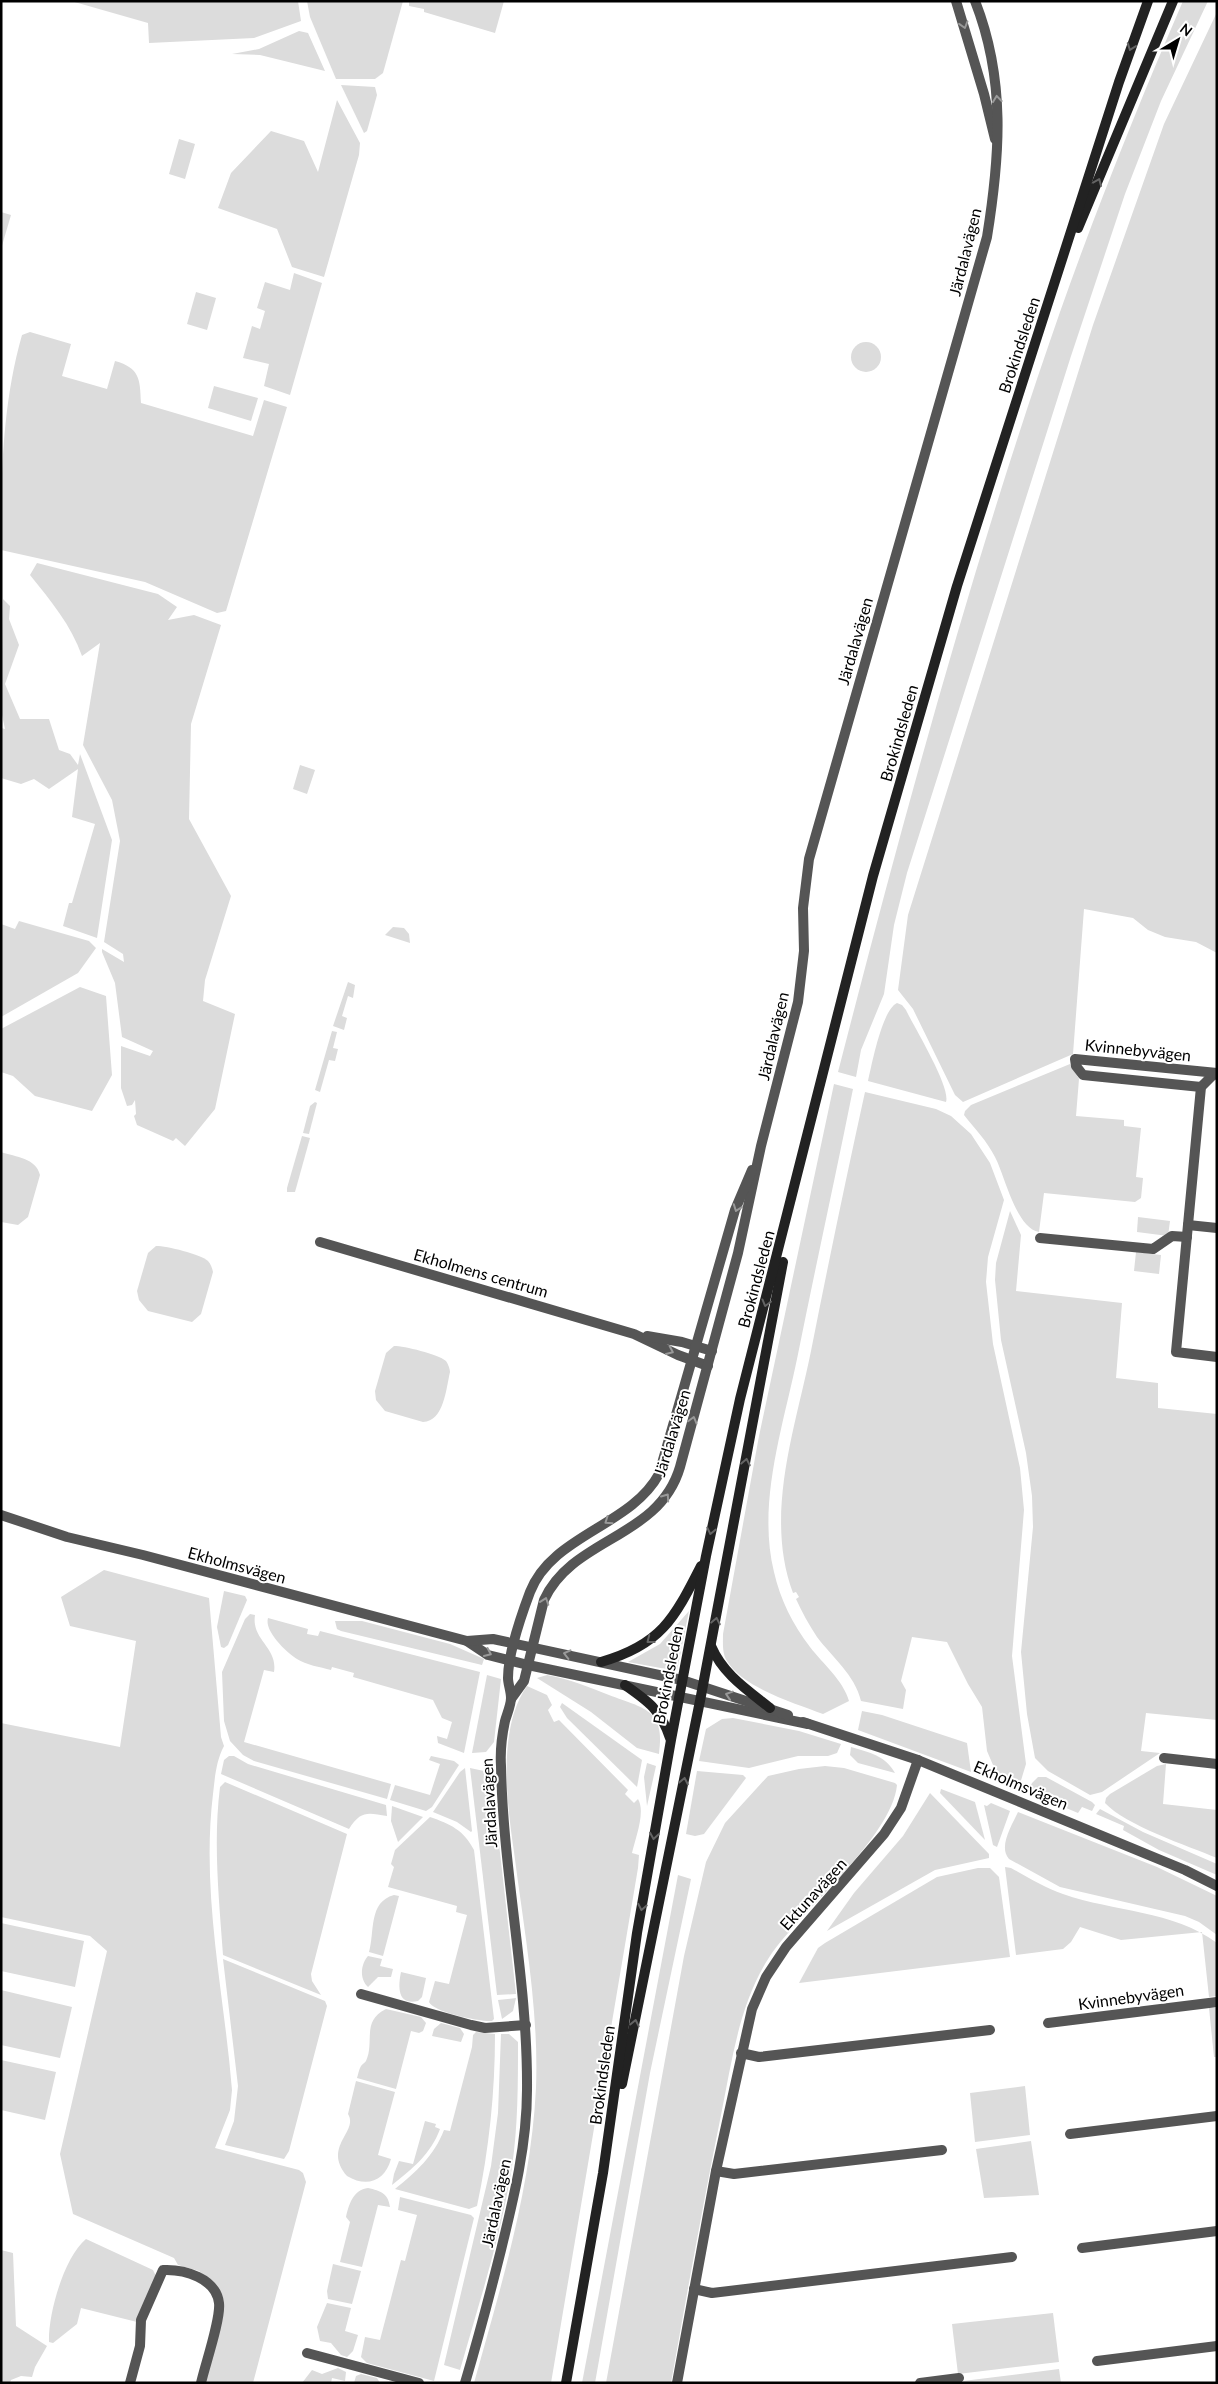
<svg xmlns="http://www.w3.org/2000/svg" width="1218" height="2384" font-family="Lato,sans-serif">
<rect width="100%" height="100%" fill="#fff"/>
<g fill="#dcdcdc">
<path d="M71,1H298L301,21L254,38L149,43L148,23Z"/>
<path d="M307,1H403L383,73L375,79H336L310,17Z"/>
<path d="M409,1H504L495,33L424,12V9L409,6Z"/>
<path d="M1183,1H1208L1161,101L1125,194L1071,356L907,873L894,925L884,994L861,1050L856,1077L838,1072C904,816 973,561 1060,312C1097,207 1139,103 1183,1Z"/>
<path d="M1217,12V953L1196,942L1165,937L1148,930L1133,918L1084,909L1073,1054L963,1102L955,1095L913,1009L898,990L908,915L1093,325L1164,124Z"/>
<path d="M299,31L308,33L325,71L260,55L232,54L259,49Z"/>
<path d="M341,85L375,87L377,95L367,131L364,133Z"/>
<path d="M337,100L360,143L359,155L324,277L292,267L277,229L218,208L231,173L271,131L304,141L318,172Z"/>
<path d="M179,139L195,144L185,179L169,174Z"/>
<path d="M1,212L11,215L1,249Z"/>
<path d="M294,273L322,283L290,395L264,386L269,364L243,358L252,326L260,329L265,311L257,308L265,282L290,290Z"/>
<path d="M196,292L216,298L207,330L187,324Z"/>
<path d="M30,332L71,344L62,376L107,389L115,361C140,368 140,379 141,403L253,436L264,400L287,407L226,611L217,613L145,582L1,550C1,478 2,405 22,335Z"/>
<circle cx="866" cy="357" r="15"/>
<path d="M214,386L258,398L251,421L208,408Z"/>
<path d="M37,563L158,594L177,607L168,620L194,615L221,625L191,724L189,819L231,896L205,980L203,1001L235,1014L215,1109L185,1146L176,1138L173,1141L137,1125L134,1116L136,1114L135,1100L132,1105L127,1106L121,1088V1046L150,1056L153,1051L122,1037L115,983L102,952V949L124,962L123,954L104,942L120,841L112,800L83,745L100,643L82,656C71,625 51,601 30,575Z"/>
<path d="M3,599L10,606L9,619L19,645L5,684L20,719H49L59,750L70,754L78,765L80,754L112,840L97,938L63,926L69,903H72L95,824L72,817L78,769L49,789L34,779L21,784L1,778V728L5,729L1,710Z"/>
<path d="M300,765L315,770L307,794L293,789Z"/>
<path d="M19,921L89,941L96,948L78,973L1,1017V924L15,929Z"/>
<path d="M393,927L404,928L409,934L410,943L385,935Z"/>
<path d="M348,982L355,985L353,998L348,996L342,1016L347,1018L344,1030L333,1026Z"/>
<path d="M80,987L106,996L112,1075L92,1111L35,1096L13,1076L1,1072V1029Z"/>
<path d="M897,1003L902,1005L906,1010C914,1027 951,1087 946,1102L868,1081C872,1064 882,1010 897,1003Z"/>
<path d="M332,1031L337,1032L333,1048L338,1049L335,1061L329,1060L320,1092L315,1090Z"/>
<path d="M1070,1064L1079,1079L1076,1116L1124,1120V1126L1141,1128L1136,1177L1143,1178L1141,1198L1135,1202L1044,1193L1039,1232C1016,1228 1005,1176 995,1157C987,1141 975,1129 964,1115L965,1111L971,1105Z"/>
<path d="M834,1084L853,1089C835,1179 815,1269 797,1359C783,1427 757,1503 774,1572C780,1599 793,1625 810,1647C823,1664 843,1680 849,1701L823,1714C795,1703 743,1688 727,1661C722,1653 723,1643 723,1634L759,1436Z"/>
<path d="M865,1092L936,1109L951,1116L971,1134L990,1163L1004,1200L988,1257L986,1282L993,1344L1020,1468L1024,1510L1012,1656L1026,1764L1019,1787L996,1772L987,1751L982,1707L968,1684L947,1642L912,1637L901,1681L906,1690L903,1709L861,1701C855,1675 832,1657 817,1637C809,1625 802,1612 796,1599L799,1597L796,1592L793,1593C764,1515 795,1430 811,1351C828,1265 846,1178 865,1092Z"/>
<path d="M315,1102L317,1103L309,1134L303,1133L310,1106Z"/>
<path d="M302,1136L310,1138L295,1192H287V1188Z"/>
<path d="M1,1152C16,1157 36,1158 40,1175L28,1217L18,1225L1,1222Z"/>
<path d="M1010,1211L1021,1235L1016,1291L1122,1303L1116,1378L1158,1383V1408L1217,1414V1720L1146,1713L1141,1751L1160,1753L1102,1792L1090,1795L1048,1771L1035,1758L1027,1714L1021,1652L1033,1527L1032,1496L1026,1453L1001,1340L995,1280L996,1263Z"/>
<path d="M1138,1217L1170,1221L1168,1236L1137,1232Z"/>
<path d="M156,1246C167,1246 200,1254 208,1261C211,1264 212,1268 213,1272L201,1314L192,1322L148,1311L139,1300L137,1291L148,1253Z"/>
<path d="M1136,1252L1161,1255L1159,1274L1134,1271Z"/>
<path d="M394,1346C404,1346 438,1354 446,1361C448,1364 450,1369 450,1372C446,1389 444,1421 423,1422L385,1411L376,1400L375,1391L386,1353Z"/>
<path d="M104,1570L209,1598L221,1737L224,1746C216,1761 215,1777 213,1794C201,1893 224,1992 232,2090L230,2110L215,2148L299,2170L303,2173L306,2182L253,2383H204L222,2310L211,2282L199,2271L178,2265L174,2258L73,2214L60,2154L107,1951L90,1936L1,1917V1723L120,1747L136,1641L70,1626L61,1597Z"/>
<path d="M224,1591L245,1596L247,1600L228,1645L224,1648L221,1647L217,1627Z"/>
<path d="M689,1611L677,1671L628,1662L660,1644Z"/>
<path d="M250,1614L255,1615C251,1640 278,1647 274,1672L264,1670L244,1742L391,1784L387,1799L254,1761L243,1755L230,1741L224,1721L222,1672L245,1619Z"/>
<path d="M268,1618L308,1629L307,1634L318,1636L320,1631L480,1672L464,1753L438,1743L437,1736L447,1739L452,1722L442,1718L433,1700L353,1677L354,1673L332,1667L331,1670C320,1667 306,1665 297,1659C286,1652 264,1631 268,1618Z"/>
<path d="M335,1621H362L450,1644L484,1659L482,1665L341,1631L337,1629Z"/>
<path d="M487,1675L501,1679L494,1742L486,1752L472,1753Z"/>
<path d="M547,1675C570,1679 588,1687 609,1695C643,1708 666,1709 659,1754L637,1748L591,1712L537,1678Z"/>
<path d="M527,1686L547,1695L552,1705L548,1710L554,1722L559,1720L628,1790L625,1794L634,1803L638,1799C646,1812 635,1839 632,1853L639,1855L638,1868L551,2383H474C501,2286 531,2189 536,2088C539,2009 524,1930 514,1852C507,1804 497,1728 527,1686Z"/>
<path d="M562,1703L642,1760L637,1787L567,1718L560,1707Z"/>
<path d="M862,1711L882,1715L967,1743L971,1772L858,1730Z"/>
<path d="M733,1718L799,1731L841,1744L837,1753L828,1756H798L749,1768L699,1761L706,1729L722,1719Z"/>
<path d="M851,1747C870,1753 885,1755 895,1773L858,1763L850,1755Z"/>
<path d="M229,1756H234L248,1764L386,1805L387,1816C368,1813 361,1810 349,1829L221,1774L224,1760Z"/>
<path d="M431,1756L454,1761L459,1765L432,1807L426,1811L390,1800L395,1785L430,1795L440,1764L429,1760Z"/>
<path d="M647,1763L656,1766L647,1806L644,1777Z"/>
<path d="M1166,1764L1163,1804L1217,1810V1858C1188,1846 1125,1825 1105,1803L1106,1798L1110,1794L1157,1766Z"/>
<path d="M825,1766L844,1768L895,1783L897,1785C892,1837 801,1911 770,1956C739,2003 732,2061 721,2115C703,2204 687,2293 671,2383H606L684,1956L706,1862L725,1823L768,1776L799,1769Z"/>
<path d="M465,1768L472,1831L471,1832L457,1822L433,1812L460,1772Z"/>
<path d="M470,1768L484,1771L492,1782L516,1994L497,1995Z"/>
<path d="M697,1771L743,1775L746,1778L704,1834L695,1836L686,1834Z"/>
<path d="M1038,1777H1046L1092,1802L1095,1805L1092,1811L1082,1807L1078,1813L1028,1792L1032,1783Z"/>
<path d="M225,1782L347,1834L311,1974L312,1981L321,1995L223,1955C219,1899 213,1843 220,1787Z"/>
<path d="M941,1789L975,1802L985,1840L940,1793Z"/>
<path d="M930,1793L989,1854V1858L935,1870L827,1931L854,1893L903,1836Z"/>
<path d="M991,1803L1010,1811L997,1847L993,1845L984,1805L987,1806Z"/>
<path d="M392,1806L423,1817L398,1842L391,1821Z"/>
<path d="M1100,1809L1143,1832L1217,1864V1875L1159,1850L1123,1830L1124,1826L1096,1814Z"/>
<path d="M1018,1812L1157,1867L1217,1896V1935L1199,1922L1185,1916L1060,1887L1009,1859C998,1847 1012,1825 1018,1812Z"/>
<path d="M430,1817C450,1824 464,1830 474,1850L494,2019L492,2021C480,2022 433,2012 429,2002L435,1981L449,1984L467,1915L456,1912L457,1906L388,1887L394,1867L391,1864L395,1850Z"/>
<path d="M1005,1867L1011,1868C1028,1877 1045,1888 1063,1894C1114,1912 1173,1910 1217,1943V1996L1209,1997L1202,1932L1121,1940L1080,1927L1071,1942L1063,1949L1016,1955Z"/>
<path d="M978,1868H990L999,1877L1010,1957L799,1983L818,1948L825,1943L937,1877Z"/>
<path d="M678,1875L691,1879L650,2073L595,2383H582Z"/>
<path d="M394,1895L399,1896L383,1956L369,1952C375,1932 368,1902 394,1895Z"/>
<path d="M1,1923L84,1941L75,1987L1,1971Z"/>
<path d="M368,1956L382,1959L380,1966L393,1969L391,1977H378L368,1987C359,1978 361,1964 368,1956Z"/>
<path d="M223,1959L325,2001L327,2006L289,2151L284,2159L225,2145L234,2121L238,2086Z"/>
<path d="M401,1972L426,1978L422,1997L418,2001C397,2006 398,1986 401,1972Z"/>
<path d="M1,1990L72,2007L60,2058L1,2045Z"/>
<path d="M516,1998L513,2011L502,2019L498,2000Z"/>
<path d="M1209,2008H1217V2057H1214Z"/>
<path d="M386,2009L421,2017L426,2023L423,2031L419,2033L411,2031L396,2089L357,2078C358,2075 359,2069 361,2066C362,2064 365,2063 366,2061C375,2042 361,2021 386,2009Z"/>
<path d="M441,2023L460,2028L464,2034L461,2042L432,2036L434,2029Z"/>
<path d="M476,2032L495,2034C495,2093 489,2149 477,2206L469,2209L395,2189C416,2172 434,2156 444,2130L450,2131L472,2047L473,2035Z"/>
<path d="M501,2034H509L518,2042C518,2084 518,2126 512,2167C501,2236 479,2303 460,2370L444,2365L491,2166L498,2113Z"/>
<path d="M1,2060L56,2072L45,2120L1,2110Z"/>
<path d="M356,2081L395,2092L378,2155L391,2159C385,2181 367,2188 347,2176C322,2146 359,2132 348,2114Z"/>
<path d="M1025,2086L1030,2135L975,2142L970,2093Z"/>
<path d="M425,2121L436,2124L435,2127L440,2129C431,2154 412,2169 392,2185L394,2174L399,2161L413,2164Z"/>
<path d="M1031,2141L1039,2195L984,2198L976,2149Z"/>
<path d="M368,2188C381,2191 388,2193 390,2207L378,2205L362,2267L340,2262L350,2222L346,2217C349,2204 353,2190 368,2188Z"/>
<path d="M400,2197L471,2215L474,2218L434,2381L367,2363L361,2357L365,2337L380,2340L401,2260L405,2261L417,2215L398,2210Z"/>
<path d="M86,2239L153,2270L156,2276L137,2322L81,2308L77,2324L53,2343L49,2342C48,2314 64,2257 86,2239Z"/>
<path d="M1,2250L13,2253L16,2326L47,2346L35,2367L32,2377L21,2376L11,2380L10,2383H1Z"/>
<path d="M333,2264L361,2271L352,2304L328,2299L327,2291Z"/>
<path d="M327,2303L351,2308L345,2331L358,2335L353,2351L347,2357L341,2355L331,2343L320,2341L317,2327Z"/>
<path d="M1053,2313L1059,2362L958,2374L952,2324Z"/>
<path d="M338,2368L346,2372L345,2381L332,2378L331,2383H302L312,2370L322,2374Z"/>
<path d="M1059,2369L1061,2383H964L963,2381Z"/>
<path d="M361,2374L377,2378L380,2383H354L356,2376Z"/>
</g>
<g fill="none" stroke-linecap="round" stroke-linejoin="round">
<g stroke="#555" stroke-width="10">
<path d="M1217,1075L1215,1073L1201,1087L1176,1352L1217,1357"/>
<path d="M1201,1087L1083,1075L1076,1066L1075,1059L1217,1073"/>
<path d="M1188,1225L1217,1228"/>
<path d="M1040,1238L1153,1249L1172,1236L1187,1237"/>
<path d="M320,1242L634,1334L678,1355L708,1366"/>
<path d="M647,1336L682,1342L712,1351"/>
<path d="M1164,1758L1217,1764"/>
<path d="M361,1994L471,2025L485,2028L526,2025"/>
<path d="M1048,2023L1217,2002"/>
<path d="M741,2053L759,2057L990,2030"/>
<path d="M1070,2134L1217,2116"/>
<path d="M716,2171L734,2174L942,2150"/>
<path d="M1082,2248L1217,2231"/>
<path d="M694,2289L712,2293L1012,2257"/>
<path d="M307,2353L419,2383"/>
<path d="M1097,2361L1217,2346"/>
<path d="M130,2383L140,2346L141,2320L163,2270C184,2269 216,2278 219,2303C221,2319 205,2365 201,2383"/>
<path d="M677,2383L716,2171L752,2009L766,1977L786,1947L884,1834L901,1808L918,1760"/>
<path d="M920,2383L959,2378"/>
</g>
<g stroke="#555" stroke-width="10">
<path d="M956,1L984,94L995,139"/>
<path d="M1,1515L67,1537L143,1555L467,1641L488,1655L528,1665L808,1724"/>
<path d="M467,1641L493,1639L682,1680L788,1715"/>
<path d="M511,1699L524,1681L544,1600C573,1537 659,1539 680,1467L738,1253L761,1146L798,1002L804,951L803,908L809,859L987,237C1000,156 1006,80 975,1"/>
<path d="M803,1722L918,1760L1185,1870L1217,1886"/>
<path d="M465,2383C478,2339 490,2294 501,2250C514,2197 527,2144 527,2090C528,1981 503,1874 501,1766C500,1751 502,1735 505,1721C507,1714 511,1705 511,1698C511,1691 508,1684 508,1678C508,1653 521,1616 530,1592C552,1535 631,1526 659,1474L735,1210L752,1170"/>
</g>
<g stroke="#222" stroke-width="10">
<path d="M1078,228L1173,1"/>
<path d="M711,1646C723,1674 746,1689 770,1708"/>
<path d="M601,1662C661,1645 674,1619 701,1566"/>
<path d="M625,1685C648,1701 661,1710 670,1738"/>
<path d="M622,2084L700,1701L783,1262"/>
<path d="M566,2383L603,2173L637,1933L671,1740L706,1556L740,1399L873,876L957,586L1119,82L1148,1"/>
</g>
</g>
<defs><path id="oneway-chevron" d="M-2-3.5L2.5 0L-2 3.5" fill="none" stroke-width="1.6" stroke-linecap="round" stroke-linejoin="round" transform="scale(1.25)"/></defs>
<g stroke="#999">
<use href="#oneway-chevron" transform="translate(964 25) rotate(73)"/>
<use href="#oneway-chevron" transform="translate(997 99) rotate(-97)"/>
<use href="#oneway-chevron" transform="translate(737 1208) rotate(110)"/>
<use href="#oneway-chevron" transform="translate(670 1351) rotate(25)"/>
<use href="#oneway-chevron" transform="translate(693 1420) rotate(-75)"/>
<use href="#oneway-chevron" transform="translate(666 1497) rotate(-55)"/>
<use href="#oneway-chevron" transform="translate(608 1521) rotate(145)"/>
<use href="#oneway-chevron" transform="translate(545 1601) rotate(-71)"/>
<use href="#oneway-chevron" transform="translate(488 1653) rotate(24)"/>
<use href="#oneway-chevron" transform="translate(567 1654) rotate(-166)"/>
<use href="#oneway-chevron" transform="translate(729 1695) rotate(-162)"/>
</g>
<g stroke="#646464">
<use href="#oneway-chevron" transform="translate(1131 47) rotate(110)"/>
<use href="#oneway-chevron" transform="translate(1098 182) rotate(-67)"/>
<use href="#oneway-chevron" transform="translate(766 1303) rotate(105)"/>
<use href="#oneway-chevron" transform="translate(746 1462) rotate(-79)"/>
<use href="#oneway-chevron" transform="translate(711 1531) rotate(102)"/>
<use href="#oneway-chevron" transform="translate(716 1621) rotate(-79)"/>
<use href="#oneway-chevron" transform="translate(650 1640) rotate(142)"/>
<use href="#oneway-chevron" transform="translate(684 1781) rotate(-79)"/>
<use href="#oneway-chevron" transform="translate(654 1836) rotate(99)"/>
<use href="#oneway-chevron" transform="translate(642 1907) rotate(101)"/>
<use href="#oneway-chevron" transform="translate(635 2023) rotate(-78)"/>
</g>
<g text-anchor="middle" stroke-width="4" stroke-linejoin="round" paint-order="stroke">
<g font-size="16" fill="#000" stroke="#fff">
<text transform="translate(965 252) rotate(-76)" y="6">Järdalavägen</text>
<text transform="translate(1019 345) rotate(-72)" y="6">Brokindsleden</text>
<text transform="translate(855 641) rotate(-74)" y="6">Järdalavägen</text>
<text transform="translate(899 733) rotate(-74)" y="6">Brokindsleden</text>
<text transform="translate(773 1036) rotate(-77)" y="6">Järdalavägen</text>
<text transform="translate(1138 1050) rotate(6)" y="6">Kvinnebyvägen</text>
<text transform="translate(481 1273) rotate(16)" y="6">Ekholmens centrum</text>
<text transform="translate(756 1279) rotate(-75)" y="6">Brokindsleden</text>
<text transform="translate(672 1433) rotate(-73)" y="6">Järdalavägen</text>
<text transform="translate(237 1565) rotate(15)" y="6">Ekholmsvägen</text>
<text transform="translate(668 1675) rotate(-79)" y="6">Brokindsleden</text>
<text transform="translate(1021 1785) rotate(23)" y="6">Ekholmsvägen</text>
<text transform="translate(489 1803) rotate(-93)" y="6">Järdalavägen</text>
<text transform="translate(813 1894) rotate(-48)" y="6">Ektunavägen</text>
<text transform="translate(1131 1997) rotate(-8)" y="6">Kvinnebyvägen</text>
<text transform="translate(602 2075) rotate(-82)" y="6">Brokindsleden</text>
<text transform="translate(496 2203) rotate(-78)" y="6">Järdalavägen</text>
</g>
</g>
<rect width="1218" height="2384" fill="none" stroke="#000000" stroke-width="5"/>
<g transform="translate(1178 40) rotate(38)" stroke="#ffffff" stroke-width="4" paint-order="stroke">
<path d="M0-4L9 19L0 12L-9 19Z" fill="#000000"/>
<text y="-8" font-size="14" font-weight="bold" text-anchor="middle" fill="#000000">N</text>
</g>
</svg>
